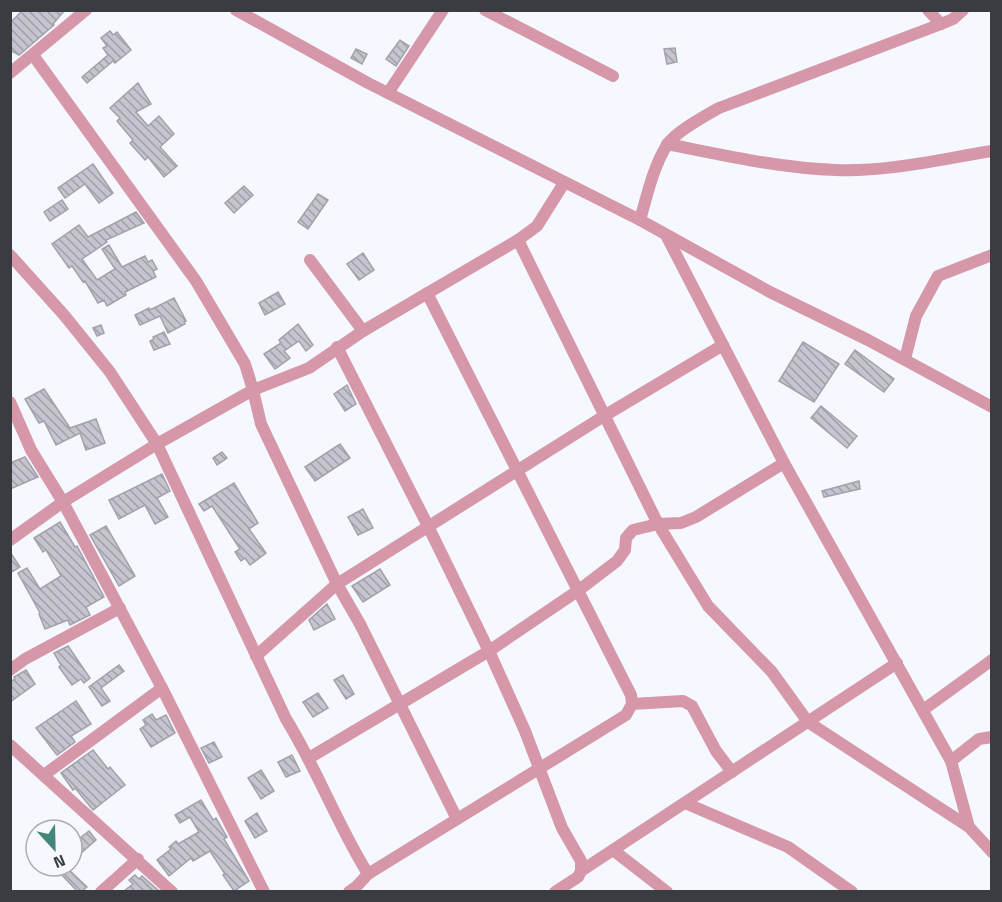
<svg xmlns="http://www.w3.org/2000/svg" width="1002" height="902" font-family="'Titillium Web',sans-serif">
<defs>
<pattern id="building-back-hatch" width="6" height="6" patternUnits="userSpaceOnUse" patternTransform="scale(1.5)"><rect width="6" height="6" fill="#c5c4cf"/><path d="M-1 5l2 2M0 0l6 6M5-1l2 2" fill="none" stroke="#a1a0a9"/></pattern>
</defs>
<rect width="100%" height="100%" fill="#f5f8ff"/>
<g fill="url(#building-back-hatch)" stroke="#a2a1ac" stroke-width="1.5">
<path d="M23,10H65L53,24L54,25L19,55L10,50V23Z"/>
<path d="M110,31L113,35L117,32L131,50L115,63L113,61L87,83L82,77L108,55L103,48L107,46L101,38Z"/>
<path d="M400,40L409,46L396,66L386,59Z"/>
<path d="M675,48L677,62L667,64L664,49Z"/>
<path d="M356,49L367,54L362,64L351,58Z"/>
<path d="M138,83L151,104L136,112L148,126L159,116L174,134L160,147L177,166L164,177L148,157L145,160L130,143L133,140L117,121L120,118L110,108Z"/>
<path d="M93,164L113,193L99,203L85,184L65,198L58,188Z"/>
<path d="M244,186L253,195L234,213L225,203Z"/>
<path d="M318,194L328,200L308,229L298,222Z"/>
<path d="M62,200L68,209L50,221L44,212Z"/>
<path d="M136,212L144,223L106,240L107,242L82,259L97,280L115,269L102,249L109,245L122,267L145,256L148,262L152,260L157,269L153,271L156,277L125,292L126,295L107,306L104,300L98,303L85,281L83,282L72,266L69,268L52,244L79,225L88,237Z"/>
<path d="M363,253L374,270L359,280L347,264Z"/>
<path d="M278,292L285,304L265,315L259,303Z"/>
<path d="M174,298L186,321L184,322L185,324L168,333L160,316L140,325L135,315L149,308L150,310Z"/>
<path d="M298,324L313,345L306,351L299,341L284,351L290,358L275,369L264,354L281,343L279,340Z"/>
<path d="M101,325L104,333L97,336L93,328Z"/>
<path d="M164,332L170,344L154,350L150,341L154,339L153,337Z"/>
<path d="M803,342L839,364L814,402L779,381Z"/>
<path d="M855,350L894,379L884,392L845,364Z"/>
<path d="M347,385L356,404L345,411L334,394Z"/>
<path d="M44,389L70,428L96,419L105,443L86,450L80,433L56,445L44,421L39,423L25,399Z"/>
<path d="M821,406L857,436L847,448L811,418Z"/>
<path d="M340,444L350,458L315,481L305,467Z"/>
<path d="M222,452L227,458L217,465L213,458Z"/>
<path d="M25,457L38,477L10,489V463Z"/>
<path d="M162,474L170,491L157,498L168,517L155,524L145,505L119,519L109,500Z"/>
<path d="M859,481L860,489L824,497L822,491Z"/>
<path d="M234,483L258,523L249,529L266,553L250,565L245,558L241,561L235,552L240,549L212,506L204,511L199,504Z"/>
<path d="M363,509L373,528L358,535L348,517Z"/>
<path d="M60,522L75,547L77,546L104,597L86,607L90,615L70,625L68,620L45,629L39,614L40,613L18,573L27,568L40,589L61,576L46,550L43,552L34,538Z"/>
<path d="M106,526L135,576L119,586L90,535Z"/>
<path d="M10,552L20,567L10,573Z"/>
<path d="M380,569L390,585L363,602L352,586Z"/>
<path d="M327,604L335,619L314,630L309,620Z"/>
<path d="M68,646L90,678L84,683L81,679L72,685L59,667L61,665L54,653Z"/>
<path d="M119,665L124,671L101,688L110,701L102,706L89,687Z"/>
<path d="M26,670L35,684L10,702V682L15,679L14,677Z"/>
<path d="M343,675L354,694L346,699L334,680Z"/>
<path d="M318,693L328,708L313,717L303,702Z"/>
<path d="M76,701L91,724L71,736L75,742L57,755L36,728Z"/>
<path d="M152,714L156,720L166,715L175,733L151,747L140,729L146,725L143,720Z"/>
<path d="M214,742L222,757L209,763L201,748Z"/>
<path d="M93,750L108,769L110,767L125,785L93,810L75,788L73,790L61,773Z"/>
<path d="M292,755L300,771L286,777L278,762Z"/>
<path d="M261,770L274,791L261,799L248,778Z"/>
<path d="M201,800L213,820L216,818L227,837L224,839L249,881L234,891L223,875L225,874L210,851L193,861L191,858L169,876L157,860L171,849L169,847L176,841L178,844L199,832L190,817L180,823L175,815Z"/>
<path d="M257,813L267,831L255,838L245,821Z"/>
<path d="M89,831L96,840L72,861V844Z"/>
<path d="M67,868L87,887L82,891H77L61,874Z"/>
<path d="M135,875L139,879L142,876L159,891H124L133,884L129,880Z"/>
</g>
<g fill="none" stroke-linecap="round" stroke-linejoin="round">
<g stroke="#d698a9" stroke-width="12">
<path d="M236,10L368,83L640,220L770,292L868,340L992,407"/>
<path d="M485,10L613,76"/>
<path d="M928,10L941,24"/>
<path d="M33,55L196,281L245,364L253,390L157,444L286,719C317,769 337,824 368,874"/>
<path d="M10,73L86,10"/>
<path d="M388,93L443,10"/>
<path d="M667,144C723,155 779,168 836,170C888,172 941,159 992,151"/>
<path d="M640,220C647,196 653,167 667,145C675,132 705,116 719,108L941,24L953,19L963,10"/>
<path d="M666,235L784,463L951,761L969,827"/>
<path d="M518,240L658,524L708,606L772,672L808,722L969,827L992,852"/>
<path d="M10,255L64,315L110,372L157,444L63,502L10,540"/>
<path d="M310,260L363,331"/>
<path d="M337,347L429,528L489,651L525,731L562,828L581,861V871L578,877L555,892"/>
<path d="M905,359L916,316L938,276L992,255"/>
<path d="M10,402L31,450L63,502L162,688L264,892"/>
<path d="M256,656L337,584L604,416L723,345"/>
<path d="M10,670L25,659L120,608"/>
<path d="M632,704L683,701L692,706L716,751L732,772"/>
<path d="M923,710L992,660"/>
<path d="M10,745L172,892"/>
<path d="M309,758L489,651L579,590L617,561L625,550L626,538L633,530L658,524L681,523L696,517L784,463"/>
<path d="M951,761L979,739L992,737"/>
<path d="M44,775L162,688"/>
<path d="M685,803L788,847L852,892"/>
<path d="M457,819L360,624L337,584L261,424L253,390L309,368L363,331L518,240L537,226L564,183"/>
<path d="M613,850L667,892"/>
<path d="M581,871L897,663"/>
<path d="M101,892L138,859"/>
<path d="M349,892L356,887L368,874L626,715L632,704L631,695L427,293"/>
</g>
</g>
<rect width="1002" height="902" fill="none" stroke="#393c40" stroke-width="24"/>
<g transform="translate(54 848) rotate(158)"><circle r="28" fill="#f5f8ff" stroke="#aaadb3" stroke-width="1.5"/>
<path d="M0-4.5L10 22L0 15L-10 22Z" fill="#43877b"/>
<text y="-9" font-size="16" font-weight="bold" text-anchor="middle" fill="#393c40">N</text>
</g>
</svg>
